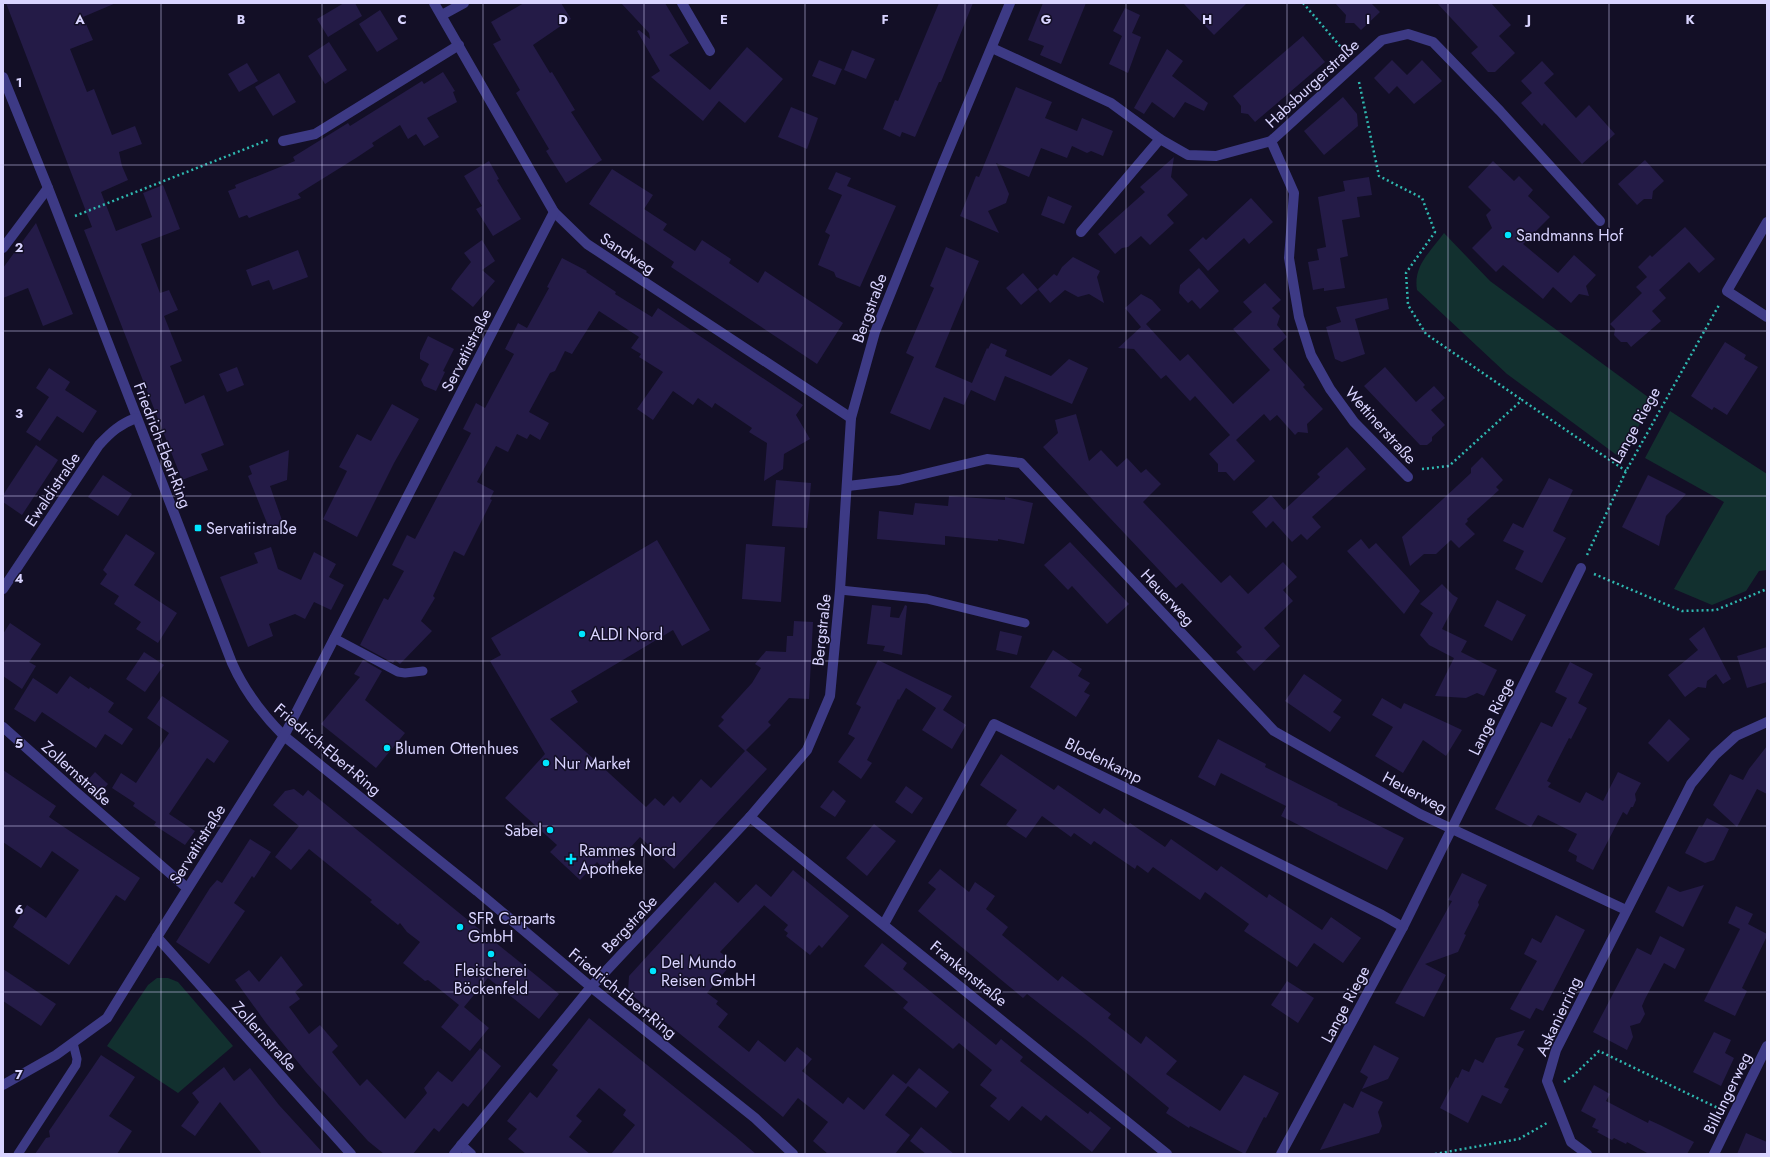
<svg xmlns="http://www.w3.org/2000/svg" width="1770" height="1157" font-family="Jost,sans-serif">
<rect width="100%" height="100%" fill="#130f26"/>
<g fill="#12302f">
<path d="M1444,233L1490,281L1652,400L1622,459L1507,374L1417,290C1413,266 1430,252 1444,233Z"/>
<path d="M1670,411L1767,474V570L1759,571L1746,591L1712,605L1674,589L1724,502L1645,458Z"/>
<path d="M157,978H168L178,982L233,1046L178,1093L107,1046L148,985Z"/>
</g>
<g fill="#241b47">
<path d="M6,3H116L83,17L93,40L70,49L87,92L94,89L112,135L135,126L142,144L119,152L122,166L128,180L101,192L116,231L152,217L143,193L163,185L180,229L141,244L160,293L169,290L178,310L164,316L182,361L170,366L185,404L204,395L224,445L201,454L208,470L182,480L84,230L92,227Z"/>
<path d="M344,3H355L362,16L328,37L317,19Z"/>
<path d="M524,3H561L571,19L533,45L550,73L552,72L575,110L571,112L602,160L566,183L546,151L549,149L516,93L520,90L493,44L501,40L491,22Z"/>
<path d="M621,3H665L689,43L669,55L710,90L747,47L783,79L745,123L719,101L703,121L651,77L660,71L637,31L639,30L650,39L649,33Z"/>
<path d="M939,3H973L941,82H939L915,137L902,132L900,137L883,129L895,100L898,101Z"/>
<path d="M1043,3H1086L1061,64L1040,55L1044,46L1028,40Z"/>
<path d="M1183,3H1247L1214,35Z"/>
<path d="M1335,3H1371L1380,12L1361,30L1354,23H1345L1346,15Z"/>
<path d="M1437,3H1491L1511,25L1499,36L1515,53L1495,72H1488L1471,53L1478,47Z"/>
<path d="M1125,8L1140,15L1132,33L1141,37L1128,73L1109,64L1122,36L1113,31Z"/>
<path d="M380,10L398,39L377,52L359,24Z"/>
<path d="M1303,36L1325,62L1255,122L1248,114L1241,113V106L1233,96Z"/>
<path d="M329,42L347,70L325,84L308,56Z"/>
<path d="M1167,49L1183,61L1172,76L1208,103L1204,111L1185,102L1174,118L1152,102L1144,114L1134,108Z"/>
<path d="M852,50L875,59L866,79L844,70Z"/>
<path d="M819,60L842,69L835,85L812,76Z"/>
<path d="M1392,60L1407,75L1422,60L1442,81L1414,104L1397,86L1389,94L1374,78Z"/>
<path d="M1542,61L1554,74L1544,83L1576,118L1589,105L1615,134L1582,164L1544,123L1542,126L1521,103L1532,93L1521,81Z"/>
<path d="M247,63L258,81L239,92L228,74Z"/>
<path d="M443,72L455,91L453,92L457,102L427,118L439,137L424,146L416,134L408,139L400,125L372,143L374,146L356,158L298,194L301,198L249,218L247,215L239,218L228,191L236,188L235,185L295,161L293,157L348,123L350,126L422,81L424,84Z"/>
<path d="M279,73L296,102L273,116L255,87Z"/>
<path d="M1016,87L1052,102L1045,118L1077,131L1082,118L1113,131L1103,156L1091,151L1087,153L1072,146L1067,158L1041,148L1029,177L996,163L1009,194L1006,203L988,211L999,233L960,216L976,176L979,177Z"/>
<path d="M1343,97L1357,114L1358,126L1324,155L1304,131Z"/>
<path d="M791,107L818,118L807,149L778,137Z"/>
<path d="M1174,157L1171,177L1188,195L1167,215L1174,223L1150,245L1141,236L1128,247L1122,248L1115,254L1098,234L1145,192L1140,187Z"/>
<path d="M1645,160L1664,181L1653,191L1652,199H1644L1637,205L1618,184Z"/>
<path d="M489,161L499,179L497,180L521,219L493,236L476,209L482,206L464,176Z"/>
<path d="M1493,161L1514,181L1519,176L1533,190L1528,196L1550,217L1523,244L1558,273L1574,255L1596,275L1586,286L1589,296L1579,294L1571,303L1553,287L1543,299L1503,265L1496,272L1472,248L1492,228L1486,215L1491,210L1468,187Z"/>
<path d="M612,169L653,195L644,209L667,224L663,230L695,251L702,240L731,259L729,263L758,283L765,271L843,323L817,364L671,267L674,262L589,204Z"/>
<path d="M836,172L851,178L847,186L896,206L860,287L836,277L834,272L818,265L830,235L825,232L842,195L828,189Z"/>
<path d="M1369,177L1372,195L1357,197L1360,217L1342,220L1348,256L1340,258L1345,288L1324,291V288L1313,290L1308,262L1319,260L1317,249L1326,247L1318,197L1345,191L1343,181Z"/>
<path d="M1048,196L1072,206L1064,224L1041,215Z"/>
<path d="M1251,198L1273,222L1249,244L1244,238L1208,271L1189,250L1203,237L1206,240Z"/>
<path d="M36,223L73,314L43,326L28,288L3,298V268Z"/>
<path d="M1685,227L1715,259L1699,273L1689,262L1659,290L1666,298L1652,311L1661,321L1631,347L1627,342H1621L1614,335L1615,329L1610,324L1642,293L1636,287L1647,277L1638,267L1650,255L1652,257Z"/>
<path d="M482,240L495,261L482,270L495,281L473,307L451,289L456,281L471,262L464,253Z"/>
<path d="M946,247L979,261L935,367L972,383L987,348L988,349L991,343L1007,350L1005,356L1051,376L1069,359L1088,368L1072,404L1005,376L995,401L971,390L964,405L944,397L930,430L890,413L914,357L906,353L934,288L930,286Z"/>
<path d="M298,250L308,277L273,290L269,280L252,286L246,270Z"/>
<path d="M1073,257L1100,271L1097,277L1104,303L1089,294L1078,297L1065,290L1050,303L1038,289L1054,274L1057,276L1062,267Z"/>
<path d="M562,258L587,271L586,272L616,292L615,294L652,317L658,308L803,405L796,415L810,439L784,454L783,469L764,481L767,443L749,432L752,428L715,403L712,408L698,398L693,405L673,391L653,420L637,409L663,372L639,357L641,354L631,348L639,337L599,311L572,354L565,351L555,371L550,373L529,412L549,423L540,440L530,434L527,439L517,434L508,452L496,446L477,482L494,491L490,499L492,500L464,556L454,551L433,596L435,598L421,621L432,631L400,664L395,660L393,663L360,645L384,598L388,600L404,571L392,565L407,535L415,539L471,433L463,429L476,403L485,408L514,354L505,349L518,323L527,328L549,288L547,287Z"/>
<path d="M1199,268L1219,291L1200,309L1192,300L1188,303L1179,293L1180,285Z"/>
<path d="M1023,273L1038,290L1021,305L1006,288Z"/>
<path d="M1265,283L1281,300L1272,308L1280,316L1277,325L1287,337L1273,349L1305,385L1303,387L1323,409L1307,424L1308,433L1298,432L1295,435L1277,415L1270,421L1264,414L1236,440L1255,461L1234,481L1226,472H1218V464L1209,454L1230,435L1195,396L1190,401L1166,375L1161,379L1134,349L1118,348L1141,327L1125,308L1141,294L1152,300L1161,310L1146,324L1180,361L1188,354L1233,404L1270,370L1233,329L1252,312L1243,302Z"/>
<path d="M1387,298L1389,309L1355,319L1365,354L1342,362L1335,359L1326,327L1341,322L1336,307Z"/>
<path d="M428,336L454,349L443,371L445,372L436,391L424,386L421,380L429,364L420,359V353Z"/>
<path d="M1725,342L1746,355L1744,359L1758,367L1727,415L1714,407L1712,410L1691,396Z"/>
<path d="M237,367L244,385L227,392L219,374Z"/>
<path d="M1385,367L1416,402L1434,386L1445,398L1431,410L1445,425L1432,437V441L1427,445H1420L1364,386Z"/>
<path d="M49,368L70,382L65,390L97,411L83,433L57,416L40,441L26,432L49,397L36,388Z"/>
<path d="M392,404L419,419L394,463L357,537L323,519L347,471L339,467L357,434L371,441Z"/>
<path d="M1076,414L1089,461L1101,450L1117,467L1127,458L1141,473L1146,469L1161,484L1143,502L1221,583L1230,575L1248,594L1283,562L1297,577L1283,590L1293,601L1264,628L1280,646L1254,671L1236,652L1242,647L1182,583L1176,588L1043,447L1058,433L1055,420Z"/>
<path d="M36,445L58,460L22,515L3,502V495Z"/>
<path d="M1347,447L1366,469L1312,517L1321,527L1307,540L1301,534L1292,542L1273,521L1266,528L1252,512L1271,495L1284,510L1320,477L1317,474Z"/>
<path d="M289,450L287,480L270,486L283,523L269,528L248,476L252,474L249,466Z"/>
<path d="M1482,457L1503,480L1496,487L1499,490L1467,519L1468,521L1465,524L1475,534L1459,548L1451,540L1436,554H1424L1410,566L1402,537L1471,473V468Z"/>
<path d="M103,475L132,494L118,516L88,497Z"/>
<path d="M1648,475L1686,494L1666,516L1659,546L1622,527Z"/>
<path d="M1549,478L1573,490L1553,531L1566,538L1542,583L1515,569L1524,551L1503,541L1513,523L1523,528Z"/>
<path d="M776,480L811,483L807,528L772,526Z"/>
<path d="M949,496L1005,500V497L1033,503L1024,544L998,539V541L945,536V545L877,539L879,511L913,515L915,503L948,506Z"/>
<path d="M126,534L155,553L134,585L177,613L158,643L136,629L141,622L114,604L119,596L100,584L107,574L103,570Z"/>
<path d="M1361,539L1369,549L1376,543L1420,591L1404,614L1347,551Z"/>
<path d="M657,540L710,630L682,646L673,630L571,691L578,702L550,719L646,807L655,798L664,806L673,796L680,803L701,779L711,788L745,751L718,726L724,720L721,717L752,683L761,668L755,664L766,651L786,652L787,636H793L794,621L813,622L809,699L789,698L768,722L771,725L746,750L767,769L674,869L640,837L607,873L597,862L580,880L550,852L557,845L505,798L545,754L490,661L501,655L491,638Z"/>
<path d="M1070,542L1129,604L1107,624L1072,586L1068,590L1044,565Z"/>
<path d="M746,544L785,547L781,602L742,599Z"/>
<path d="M271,547L278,569L301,580L314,552L336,564L329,577L344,585L331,610L314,602L305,619L295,614L269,624L273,636L248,647L220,577L258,563L254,553Z"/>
<path d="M1442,584L1453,595L1458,598L1442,629L1467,641L1461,652L1497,670L1484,696L1477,693L1466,698L1435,696L1454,658L1429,645L1420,635L1433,613L1420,604Z"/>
<path d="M1497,600L1526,615L1512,641L1484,626Z"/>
<path d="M872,605L891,607L890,617L899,618L905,605L907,606L902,655L883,651L885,646L867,644Z"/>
<path d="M10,623L41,644L29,662L36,666L22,689L3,676V634Z"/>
<path d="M1704,627L1731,679L1723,684L1716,674L1707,681L1706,688L1698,687L1685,697L1668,675L1698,650L1689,639Z"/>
<path d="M1000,631L1022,636L1017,655L996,650Z"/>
<path d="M1767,647V682L1747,688L1737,656Z"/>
<path d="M1053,650L1082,669L1078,676L1090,683L1084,692L1090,695L1076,717L1030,687Z"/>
<path d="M144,652L164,665L145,692L126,679Z"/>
<path d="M363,660L382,671L365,700L405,733L376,768L321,724L360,677L354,674Z"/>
<path d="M878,660L952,696L943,710L966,725L952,749L922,730L936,708L906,688L899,700L898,699L867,760L872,763L861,779L838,762L855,738L848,734L861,707L856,704Z"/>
<path d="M1570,662L1593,674L1578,703L1587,708L1571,739L1569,738L1547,781L1551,783L1548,787L1580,803L1586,792L1603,801L1618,772L1641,783L1635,794L1636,800L1633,807H1631L1627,815L1623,812L1593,870L1576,861L1577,856L1568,851L1577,834L1538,815L1531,827L1495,809L1541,722L1552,727L1567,698L1555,692Z"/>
<path d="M1304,674L1342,700L1333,712L1341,717L1330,732L1285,701Z"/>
<path d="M70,676L89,689L90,687L114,703L108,712L133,729L122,745L105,734L96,748L42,712L35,722L14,709L33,678L57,694Z"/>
<path d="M162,696L229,741L214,763L207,758L169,814L195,831L185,845L154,825L156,822L133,806L135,803L112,788L121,773L136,783L169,733L147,718Z"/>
<path d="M1382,698L1401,709L1404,703L1462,730L1446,756L1423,740L1403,773L1375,756L1393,727L1372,715Z"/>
<path d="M1669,719L1690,739L1668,762L1648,743Z"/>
<path d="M1218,739L1266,764L1265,767L1338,804L1337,805L1404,838L1387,870L1281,816L1286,806L1221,773L1215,786L1198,777Z"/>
<path d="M1767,746V794L1757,789L1737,827L1713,805L1730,774L1743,780L1749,769Z"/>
<path d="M1001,754L1054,790L1058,785L1100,814L1104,808L1128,825L1130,823L1165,847L1171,839L1217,871L1221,866L1267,898L1269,894L1322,930L1331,917L1361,938L1343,963L1314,943L1297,967L1244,931L1249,924L1205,892L1200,900L1153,867L1148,873L1137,865L1135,869L1094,841L1091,845L1074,833L1071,837L1042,816L1026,838L1006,825L1017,810L980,785Z"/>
<path d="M3,770L56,806L49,817L140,878L125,901L116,895L69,965L13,927L27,905L46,918L79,870L52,851L41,868L3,842Z"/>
<path d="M95,772L108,784L96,798L86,789V782Z"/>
<path d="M906,786L923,798L912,814L895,802Z"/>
<path d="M294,789L303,796L308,790L559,994L539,1019L488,978L464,1007L489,1028L470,1051L441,1027L459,1005L428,980L425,981L403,963L420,942L407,932L400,923L398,925L370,902L372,900L309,849L291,870L275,857L299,826L273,805L285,791Z"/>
<path d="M833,790L846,801L835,817L820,807Z"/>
<path d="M1707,818L1729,829L1714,860L1705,863L1685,853L1699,826L1702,827Z"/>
<path d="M874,824L896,841L867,876L846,858Z"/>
<path d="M250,839L271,852L254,878L252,876L234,903L245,911L209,964L176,942L210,888L217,880L222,883Z"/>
<path d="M940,869L969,892L975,882L995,896L986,909L1008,927L1002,935L1058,981L1062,976L1111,1014L1108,1018L1141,1044L1146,1036L1177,1061L1166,1074L1220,1111L1244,1075L1279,1093L1266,1118L1264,1117L1245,1154L1190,1126L1189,1128L1166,1113L1169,1108L1089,1042L1027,994L1023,998L918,911L936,889L928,883Z"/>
<path d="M793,870L849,916L822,948L819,945L810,955L786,936L788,933L784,930L788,925L764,905L771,898L720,952L733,962L707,993L718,1001L716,1004L728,1014L718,1027L749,1052L758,1040L785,1062L797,1047L812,1059L802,1071L843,1104L848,1097L864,1110L893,1074L906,1084L919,1068L949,1092L936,1108L908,1086L885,1115L910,1135L895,1154H828L813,1141L828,1122L798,1098L783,1117L628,992L629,976L715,882L738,903L756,884L771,897Z"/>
<path d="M1462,873L1487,885L1478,902L1479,905L1464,934L1466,935L1458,952L1425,964L1446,975L1424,1017L1395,1003L1452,901L1448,900Z"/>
<path d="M1704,885L1683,927L1655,912L1668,886L1680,892Z"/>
<path d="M1736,906L1753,914L1748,924L1767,934V936L1742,988L1747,991L1735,1016L1704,1001L1740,929L1728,923Z"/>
<path d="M1556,915L1585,930L1543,1011L1536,1008L1530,1019L1510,1009L1537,961L1524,954L1532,938L1541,943Z"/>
<path d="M1660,936L1685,949L1675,969L1664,963L1645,999L1642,1006L1645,1014L1640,1023L1630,1026L1633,1037L1627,1050L1593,1032L1637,948L1651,955Z"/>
<path d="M882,943L907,963L903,969L996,1045L1001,1039L1023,1057L1020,1061L1088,1114L1090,1111L1111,1128L1092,1152L1046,1115L1041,1121L1022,1106L1009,1121L990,1106L997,1098L980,1085L992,1070L959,1043L953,1049L903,1008L908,1002L864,966Z"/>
<path d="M281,956L303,985L295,992L300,999L289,1007L309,1034L320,1025L338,1046L332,1052L360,1086L367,1079L405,1119L427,1093L424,1088L438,1071L452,1082L480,1048L501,1066L468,1107L463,1103L439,1132L434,1128L413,1154H384L368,1141L306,1072L266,1023L235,980L249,970L259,982Z"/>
<path d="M3,969L56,1004L41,1026L3,1001Z"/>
<path d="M1287,981L1314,998L1298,1023L1271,1005Z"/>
<path d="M589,1018L735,1136L756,1154H611L635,1125L623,1115L626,1110L599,1088L576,1116L582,1121L569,1137L590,1154H526L508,1139L517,1129L507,1121L530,1092L537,1098L558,1070L552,1065Z"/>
<path d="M1525,1030L1517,1045L1524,1049L1504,1087L1509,1089L1501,1104L1482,1095L1468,1123L1440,1108L1456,1077L1458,1078L1462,1069L1469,1072L1475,1059L1483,1063L1496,1038Z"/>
<path d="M1714,1032L1731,1040L1725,1053L1734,1058L1721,1086L1693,1072Z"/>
<path d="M1374,1045L1399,1058L1388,1079L1362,1089L1368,1077L1360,1072Z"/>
<path d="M101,1055L135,1077L109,1116L132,1131L117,1154H35L46,1138L50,1137L49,1131Z"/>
<path d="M224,1067L234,1081L250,1068L279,1105L324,1154H262L220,1102L195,1136L181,1126L199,1102L192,1093Z"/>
<path d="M1594,1085L1610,1094L1606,1101L1648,1123L1649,1120L1660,1125L1694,1142L1687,1154H1649L1627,1142L1626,1144L1614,1138L1612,1140L1597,1132L1599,1130L1592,1127L1596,1119L1581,1111Z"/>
<path d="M1361,1091L1383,1102L1378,1112L1382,1126L1379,1133L1320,1150L1344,1103L1353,1108Z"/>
<path d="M921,1127L954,1154H926L910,1141Z"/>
<path d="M1746,1133L1767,1142V1154H1737Z"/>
</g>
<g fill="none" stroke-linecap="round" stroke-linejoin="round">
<g stroke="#2fb8b0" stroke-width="2.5" stroke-dasharray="2 3" stroke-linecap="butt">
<path d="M1303,3L1346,53"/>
<path d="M1359,82L1379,176L1422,198L1435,232L1406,273L1408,305L1426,334L1522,400"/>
<path d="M75,216L268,140"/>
<path d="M1422,469L1449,466L1522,400L1626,471"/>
<path d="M1587,555L1626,471L1719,305"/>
<path d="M1594,574L1682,611L1716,610L1767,589"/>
<path d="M1564,1082L1574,1075L1599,1051L1720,1109"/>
<path d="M1435,1154L1519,1139L1547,1123"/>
</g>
<g stroke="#3d3a85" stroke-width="9">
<path d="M840,590L927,599L1025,623"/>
<path d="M334,638L398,672L405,673L423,671"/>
<path d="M18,1154L76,1065L77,1059L73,1043"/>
</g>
<g stroke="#3d3a85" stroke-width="10">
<path d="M434,3L554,212L587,244L851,418"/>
<path d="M682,3L710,51"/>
<path d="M442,15L464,3"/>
<path d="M992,48L1111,103L1160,139L1188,155L1216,156L1271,141L1382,40L1408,34L1433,42L1500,111L1600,221"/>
<path d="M3,77L48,188L232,663C245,692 262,714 284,736L477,891L591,987L755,1118L793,1154"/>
<path d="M283,141L315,134L459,45"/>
<path d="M1271,141L1294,193L1289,258L1299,317L1311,355L1330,389L1354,422L1408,477"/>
<path d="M1767,222L1727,291L1767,317"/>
<path d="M1081,232L1160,139"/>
<path d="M3,248L48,188"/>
<path d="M848,486L899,480L987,459L1021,463L1274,731L1420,814L1626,910"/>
<path d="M3,589L99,445C111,432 120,424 136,418"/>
<path d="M3,727L77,793L187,888"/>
<path d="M750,817L1167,1154"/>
<path d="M884,924L994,724L1186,817L1382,915L1403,927"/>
<path d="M157,937L351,1154"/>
<path d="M3,1085L56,1055L107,1018L157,937L284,736L554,212"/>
<path d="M461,1145L471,1154"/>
<path d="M454,1154L591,987L750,817L807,750L830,696L840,590L851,418L875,332L941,168L1010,3"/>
<path d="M1281,1154L1403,927L1581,568"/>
<path d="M1587,1154L1571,1142L1547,1081L1556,1050L1691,784L1715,755L1736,736L1767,722"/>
<path d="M1714,1154L1767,1046"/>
</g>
</g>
<path fill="none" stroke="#d9d4ff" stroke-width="1" stroke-opacity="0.55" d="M161,3V1154M322,3V1154M483,3V1154M644,3V1154M805,3V1154M965,3V1154M1126,3V1154M1287,3V1154M1448,3V1154M1609,3V1154M3,165H1767M3,331H1767M3,496H1767M3,661H1767M3,826H1767M3,992H1767"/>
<g fill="#00e5ff" stroke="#130f26" stroke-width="1.5">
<circle cx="1508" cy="235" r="4"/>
<rect x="194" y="524" width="8" height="8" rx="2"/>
<circle cx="582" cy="634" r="4"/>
<circle cx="387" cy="748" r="4"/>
<circle cx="546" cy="763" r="4"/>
<circle cx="550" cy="830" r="4"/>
<path d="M569 853h4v4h4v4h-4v4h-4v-4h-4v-4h4z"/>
<circle cx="460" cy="927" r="4"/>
<circle cx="491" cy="954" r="4"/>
<circle cx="653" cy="971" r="4"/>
</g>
<g text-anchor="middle" stroke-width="3" stroke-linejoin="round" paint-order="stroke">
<g font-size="16" fill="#d9d4ff" stroke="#130f26">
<text transform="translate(1312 83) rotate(-43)" y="6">Habsburgerstraße</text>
<text transform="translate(628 253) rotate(33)" y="6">Sandweg</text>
<text transform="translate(869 308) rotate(-70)" y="6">Bergstraße</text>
<text transform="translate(466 350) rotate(-63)" y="6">Servatiistraße</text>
<text transform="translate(1381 425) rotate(48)" y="6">Wettinerstraße</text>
<text transform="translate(1635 425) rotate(-61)" y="6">Lange Riege</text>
<text transform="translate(163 445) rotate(69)" y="6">Friedrich-Ebert-Ring</text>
<text transform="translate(52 489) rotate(-56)" y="6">Ewaldistraße</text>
<text transform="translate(1168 597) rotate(47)" y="6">Heuerweg</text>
<text transform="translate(821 630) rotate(-84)" y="6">Bergstraße</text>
<text transform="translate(1491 716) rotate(-64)" y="6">Lange Riege</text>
<text transform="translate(328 749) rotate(40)" y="6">Friedrich-Ebert-Ring</text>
<text transform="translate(1104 760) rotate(26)" y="6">Blodenkamp</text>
<text transform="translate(77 773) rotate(42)" y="6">Zollernstraße</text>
<text transform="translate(1415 792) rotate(28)" y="6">Heuerweg</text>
<text transform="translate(197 844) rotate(-58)" y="6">Servatiistraße</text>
<text transform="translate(629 924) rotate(-47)" y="6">Bergstraße</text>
<text transform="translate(969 973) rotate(39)" y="6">Frankenstraße</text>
<text transform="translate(623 993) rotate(39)" y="6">Friedrich-Ebert-Ring</text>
<text transform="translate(1345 1004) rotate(-62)" y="6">Lange Riege</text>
<text transform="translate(1558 1016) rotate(-65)" y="6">Askanierring</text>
<text transform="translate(265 1036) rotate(48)" y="6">Zollernstraße</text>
<text transform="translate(1727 1093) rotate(-64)" y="6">Billungerweg</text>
</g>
<g font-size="16" fill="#d9d4ff" stroke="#130f26" text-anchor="start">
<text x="1516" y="241">Sandmanns Hof</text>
<text x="206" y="534">Servatiistraße</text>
<text x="590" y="640">ALDI Nord</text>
<text x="395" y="754">Blumen Ottenhues</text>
<text x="554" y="769">Nur Market</text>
<text x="542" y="836" text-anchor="end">Sabel</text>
<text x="579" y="856">Rammes Nord<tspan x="579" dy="18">Apotheke</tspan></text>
<text x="468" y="924">SFR Carparts<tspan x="468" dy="18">GmbH</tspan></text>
<text x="661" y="968">Del Mundo<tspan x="661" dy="18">Reisen GmbH</tspan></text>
<text x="491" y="976" text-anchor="middle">Fleischerei<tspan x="491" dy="18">Böckenfeld</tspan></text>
</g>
</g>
<g font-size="13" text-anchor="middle" font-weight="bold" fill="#d9d4ff" stroke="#130f26" stroke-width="3" stroke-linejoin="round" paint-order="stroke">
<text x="80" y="24">A</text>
<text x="241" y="24">B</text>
<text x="402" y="24">C</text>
<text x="563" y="24">D</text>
<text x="724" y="24">E</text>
<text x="885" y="24">F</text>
<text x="1046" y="24">G</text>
<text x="1207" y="24">H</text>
<text x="1368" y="24">I</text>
<text x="1529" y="24">J</text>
<text x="1690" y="24">K</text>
<text x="19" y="87">1</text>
<text x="19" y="252">2</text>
<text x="19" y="418">3</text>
<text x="19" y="583">4</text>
<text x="19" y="748">5</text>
<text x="19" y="914">6</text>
<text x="19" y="1079">7</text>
</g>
<rect width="1770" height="1157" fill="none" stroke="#d9d4ff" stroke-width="8"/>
</svg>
